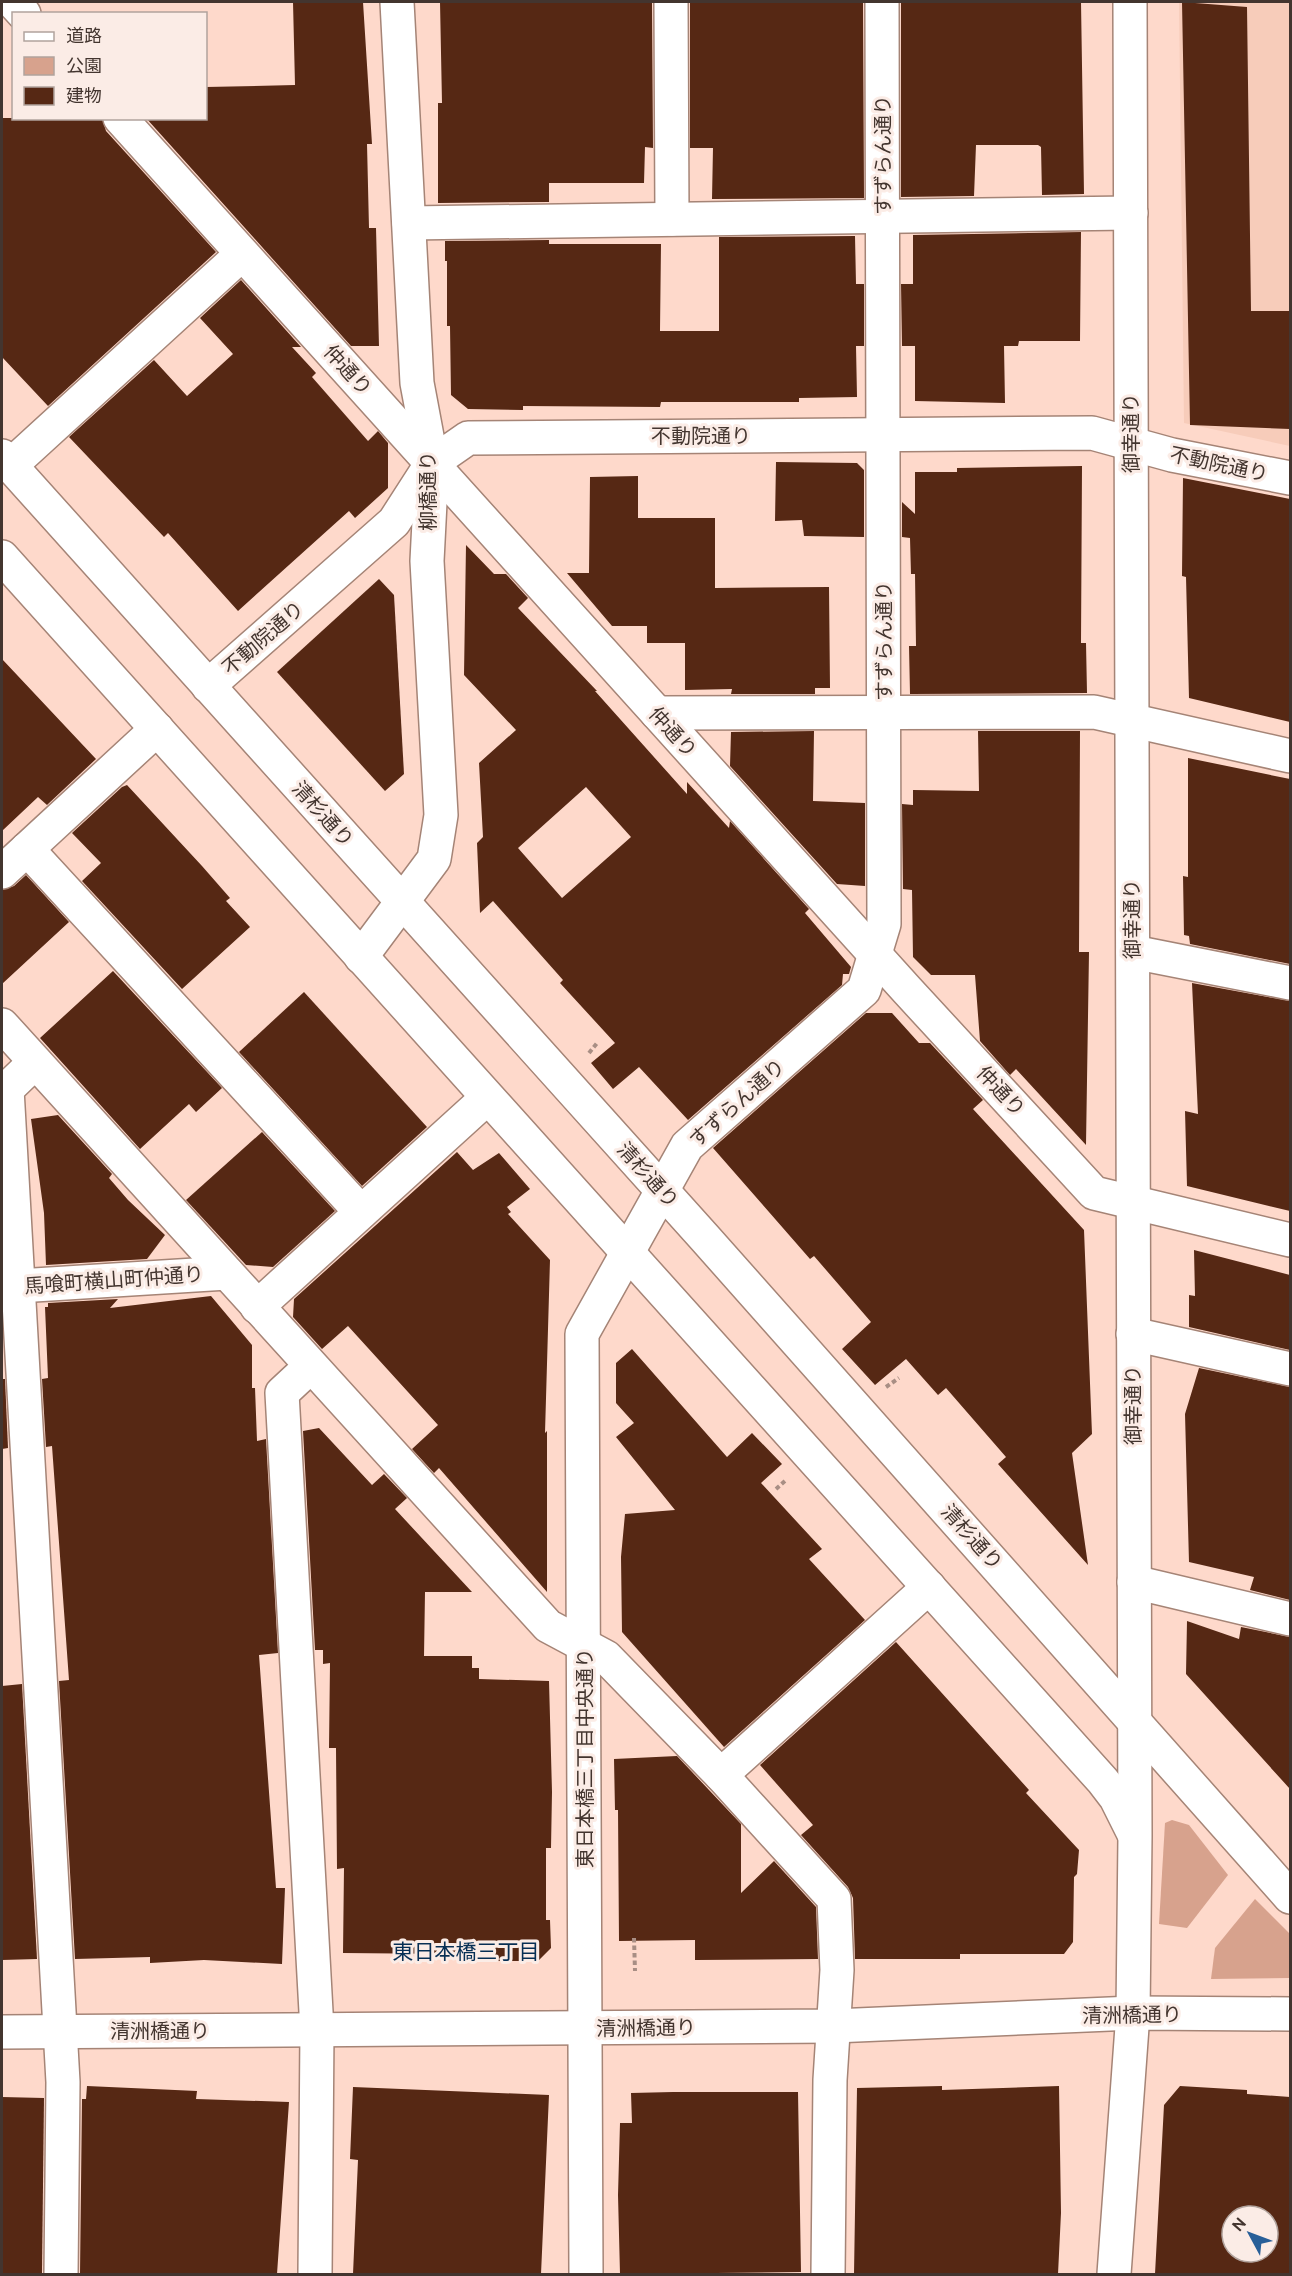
<svg xmlns="http://www.w3.org/2000/svg" width="1292" height="2276" font-family="Ubuntu,'Noto Sans JP',sans-serif">
<rect width="100%" height="100%" fill="#fed9cb"/>
<path fill="#f7ccba" d="M1179,2H1290V446L1184,423Z"/>
<g fill="#d7a28d">
<path d="M1172,1820L1189,1825L1228,1875L1187,1928L1159,1924L1165,1823Z"/>
<path d="M1255,1899L1290,1934V1978L1211,1979L1215,1948Z"/>
</g>
<g fill="#562814" fill-rule="evenodd">
<path d="M293,2H363L372,144H367L369,228H376L379,346H351L146,118H206V87L295,85Z"/>
<path d="M440,2H652L653,148L645,147L644,183H549V202L438,203V103H442Z"/>
<path d="M690,2H863L864,198L712,199L713,148H690Z"/>
<path d="M901,2H1081L1084,194L1042,195L1041,147L1038,145H976L974,196L901,197Z"/>
<path d="M1182,2L1247,7L1251,311H1290V429L1190,425Z"/>
<path d="M2,118H102L106,131L216,252L48,406L2,357Z"/>
<path d="M1081,232L1080,341H1019L1018,346H1004L1005,403L915,401V346H902L901,284H913V235Z"/>
<path d="M855,236L856,284H864V346H856L857,397L799,398V402H661L660,407L523,406V410L468,409L451,395L450,326H447V261H445V241L549,240V244H661L660,331H719V237Z"/>
<path d="M241,280L301,347H292L316,373L312,377L368,441L378,431L388,443V488L355,518L349,511L238,611L168,533L164,537L69,437L154,360L187,396L233,354L200,318Z"/>
<path d="M776,462L857,463L864,470V537L804,536L802,520L775,521Z"/>
<path d="M1082,466L1081,643H1086L1087,693L910,694L909,646H916L915,574H911L910,538L902,537V502L915,514V472H957V468Z"/>
<path d="M638,476V518H715V588L829,587L830,688H815V694H731L732,689L685,690V643H647V626H612L567,573H589L590,477Z"/>
<path d="M1183,478L1290,499V722L1189,698L1186,577L1182,576Z"/>
<path d="M466,545L494,574H506L528,598L518,608L597,691H595L687,794V782L729,828L730,821L809,909L805,913L851,967L849,974H843L842,985L688,1120L639,1067L613,1089L591,1063L615,1043L560,983L563,980L493,901L480,913L477,843L483,837L479,763L516,730L464,675ZM586,787L631,837L562,898L518,848Z"/>
<path d="M379,579L394,595L404,774L385,791L277,672Z"/>
<path d="M2,659L96,759L47,805L38,797L2,831Z"/>
<path d="M814,731L813,801L865,803V886L837,884L730,766L731,732Z"/>
<path d="M978,731H1080L1079,952H1089L1086,1145L1016,1069L1010,1075L980,1041L975,975H931L913,957L912,890L903,889L902,804L913,805V790L979,791Z"/>
<path d="M1188,758L1290,779V964L1190,944L1189,936L1184,935L1183,876L1188,877Z"/>
<path d="M127,785L202,866L230,898L226,901L250,927L182,989L82,881L101,863L72,833L122,787Z"/>
<path d="M26,875L69,922L2,984V890L14,886Z"/>
<path d="M113,971L222,1088L196,1112L189,1104L140,1149L40,1038Z"/>
<path d="M1192,983L1290,1001V1211L1187,1186L1185,1111L1198,1114Z"/>
<path d="M304,992L427,1127L362,1186L239,1052Z"/>
<path d="M866,1013H892L919,1043H930L983,1100L973,1109L1084,1230L1092,1434L1072,1453L1088,1565L998,1464L1006,1457L946,1388L938,1395L906,1359L875,1385L842,1349L871,1322L814,1256L810,1259L713,1148Z"/>
<path d="M58,1115L112,1174L109,1178L128,1200L165,1235L147,1259L46,1265L44,1213L31,1119Z"/>
<path d="M262,1132L335,1211L273,1267L246,1265L186,1200Z"/>
<path d="M457,1152L473,1170L499,1153L530,1189L507,1207L511,1212L508,1214L550,1260L545,1433L547,1431V1592L439,1468L434,1473L412,1449L438,1425L348,1326L322,1349L293,1317L294,1299Z"/>
<path d="M1194,1250L1290,1275V1350L1189,1327V1295L1195,1296Z"/>
<path d="M211,1296L252,1345V1388H255L257,1441L266,1439L278,1653L259,1655L276,1888H285L282,1964L204,1960L150,1963V1957L75,1959L59,1681L69,1680L52,1446L46,1447L42,1379L48,1378L45,1307H48V1303L118,1299L110,1308Z"/>
<path d="M632,1349L727,1457L752,1433L782,1464L761,1483L822,1549L809,1559L865,1620L724,1747L622,1632L621,1557L625,1514L675,1510L616,1437L634,1423L616,1403V1363Z"/>
<path d="M1199,1368L1290,1387V1600L1250,1590L1254,1577L1189,1562L1185,1414Z"/>
<path d="M2,1379H5L8,1448L2,1449Z"/>
<path d="M319,1428L372,1485L384,1474L407,1498L395,1509L472,1592H425L424,1656H472V1668H479V1679L549,1681L552,1792L551,1848H546V1920H550L551,1948L538,1961H492V1956L451,1957V1954L343,1953L344,1868L337,1869L336,1748H329L330,1663L323,1664V1650H315L303,1431Z"/>
<path d="M1187,1621L1239,1639L1241,1627L1290,1637V1789L1186,1674Z"/>
<path d="M896,1642L1029,1790L1026,1793L1079,1850L1077,1874L1074,1877L1073,1942L1064,1954H960V1959H855L853,1898L848,1887L801,1835L813,1825L760,1765Z"/>
<path d="M22,1684L37,1959L2,1960V1686Z"/>
<path d="M677,1756L741,1824V1893L774,1861L816,1907L818,1959L695,1960V1940L619,1941L618,1810H615L614,1759Z"/>
<path d="M87,2086L197,2091L196,2099L289,2102L277,2274H80L82,2099H86Z"/>
<path d="M942,2086V2090L1059,2086L1061,2213L1058,2274H854L857,2088Z"/>
<path d="M1180,2086L1247,2090V2094L1290,2097V2274H1155L1164,2105ZM1232,2216H1268V2252H1232Z"/>
<path d="M353,2087L549,2095L541,2274H353L358,2160L350,2159Z"/>
<path d="M673,2092H798L801,2272L620,2274L618,2195L620,2123H632L631,2093Z"/>
<path d="M2,2097L44,2098L42,2273L2,2274Z"/>
</g>
<g fill="none" stroke-linecap="round" stroke-linejoin="round">
<g stroke="#a58476" stroke-width="36">
<g id="minor">
<path d="M13,2L24,14"/>
<path d="M671,2L672,219"/>
<path d="M120,118L907,990L1094,1193L1290,1240"/>
<path d="M409,223L1131,213"/>
<path d="M2,456L704,1237L1290,1897"/>
<path d="M10,466L242,254"/>
<path d="M2,557L1103,1781L1116,1798L1133,1832"/>
<path d="M208,686L394,522L432,463L468,438L1092,433L1172,455L1290,478"/>
<path d="M657,713L1094,712L1290,756"/>
<path d="M27,849L361,1212"/>
<path d="M2,872L157,729"/>
<path d="M1133,952L1290,983"/>
<path d="M361,957L434,859L441,815L427,561L432,463L417,383L397,2"/>
<path d="M2,1025L548,1626L606,1657L721,1775L834,1899L837,1970L830,2080L828,2274"/>
<path d="M35,1062L7,1089L63,2082L61,2274"/>
<path d="M2,1287L227,1273"/>
<path d="M257,1307L487,1098"/>
<path d="M1133,1334L1290,1369"/>
<path d="M311,1366L282,1393L317,2030L315,2274"/>
<path d="M1134,1582L1290,1619"/>
<path d="M721,1775L929,1587"/>
<path d="M2,2032L834,2026L1133,2013L1290,2014"/>
<path d="M586,2274L582,1334L687,1146L864,990L884,924L882,2"/>
<path d="M1114,2274L1133,2013L1135,1836L1130,2"/>
</g>
</g>
<g stroke="#a88e84" stroke-width="4" stroke-dasharray="4.5 3" stroke-linecap="butt">
<path d="M589,1053L597,1043"/>
<path d="M886,1387L899,1378"/>
<path d="M776,1489L786,1480"/>
<path d="M634,1938L635,1971"/>
</g>
<use href="#minor" stroke="#fff" stroke-width="33"/>
</g>
<g text-anchor="middle" stroke-width="6" stroke-linejoin="round" paint-order="stroke">
<g font-size="20" fill="#43352f" stroke="#fbece6">
<text transform="translate(883 155) rotate(-90)" y="7">すずらん通り</text>
<text transform="translate(348 370) rotate(48)" y="7">仲通り</text>
<text transform="translate(1131 433) rotate(-90)" y="7">御幸通り</text>
<text x="701" y="443">不動院通り</text>
<text transform="translate(1219 464) rotate(12)" y="7">不動院通り</text>
<text transform="translate(428 491) rotate(-90)" y="7">柳橋通り</text>
<text transform="translate(263 638) rotate(-41)" y="7">不動院通り</text>
<text transform="translate(884 641) rotate(-90)" y="7">すずらん通り</text>
<text transform="translate(673 732) rotate(48)" y="7">仲通り</text>
<text transform="translate(323 814) rotate(48)" y="7">清杉通り</text>
<text transform="translate(1132 919) rotate(-90)" y="7">御幸通り</text>
<text transform="translate(1001 1091) rotate(47)" y="7">仲通り</text>
<text transform="translate(737 1103) rotate(-42)" y="7">すずらん通り</text>
<text transform="translate(648 1175) rotate(48)" y="7">清杉通り</text>
<text transform="translate(114 1280) rotate(-4)" y="7">馬喰町横山町仲通り</text>
<text transform="translate(1133 1405) rotate(-90)" y="7">御幸通り</text>
<text transform="translate(972 1537) rotate(48)" y="7">清杉通り</text>
<text transform="translate(585 1758) rotate(-90)" y="7">東日本橋三丁目中央通り</text>
<text transform="translate(1132 2015) rotate(-1)" y="7">清洲橋通り</text>
<text transform="translate(646 2028) rotate(-1)" y="7">清洲橋通り</text>
<text x="160" y="2038">清洲橋通り</text>
</g>
<g font-size="21" fill="#072f54" stroke="#fbece6">
<text x="466" y="1959">東日本橋三丁目</text>
</g>
</g>
<rect width="1292" height="2276" fill="none" stroke="#43352f" stroke-width="6"/>
<rect x="12" y="12" width="195" height="108" fill="#fbece6" stroke="#b1a39d" stroke-width="1.5"/>
<rect x="24" y="32" width="30" height="9" fill="#ffffff" stroke="#b1a39d" stroke-width="1.5"/>
<text x="66" y="42" font-size="18" fill="#43352f">道路</text>
<rect x="24" y="57" width="30" height="18" fill="#d7a28d" stroke="#b1a39d" stroke-width="1.5"/>
<text x="66" y="72" font-size="18" fill="#43352f">公園</text>
<rect x="24" y="87" width="30" height="18" fill="#562814" stroke="#b1a39d" stroke-width="1.5"/>
<text x="66" y="102" font-size="18" fill="#43352f">建物</text>
<g transform="translate(1250 2234) rotate(311)"><circle r="28" fill="#fbece6" stroke="#b1a39d" stroke-width="1.5"/>
<path d="M0-4.5L10 22L0 15L-10 22Z" fill="#285f98"/>
<text y="-9" font-size="16" font-weight="bold" text-anchor="middle" fill="#43352f">N</text>
</g>
</svg>
